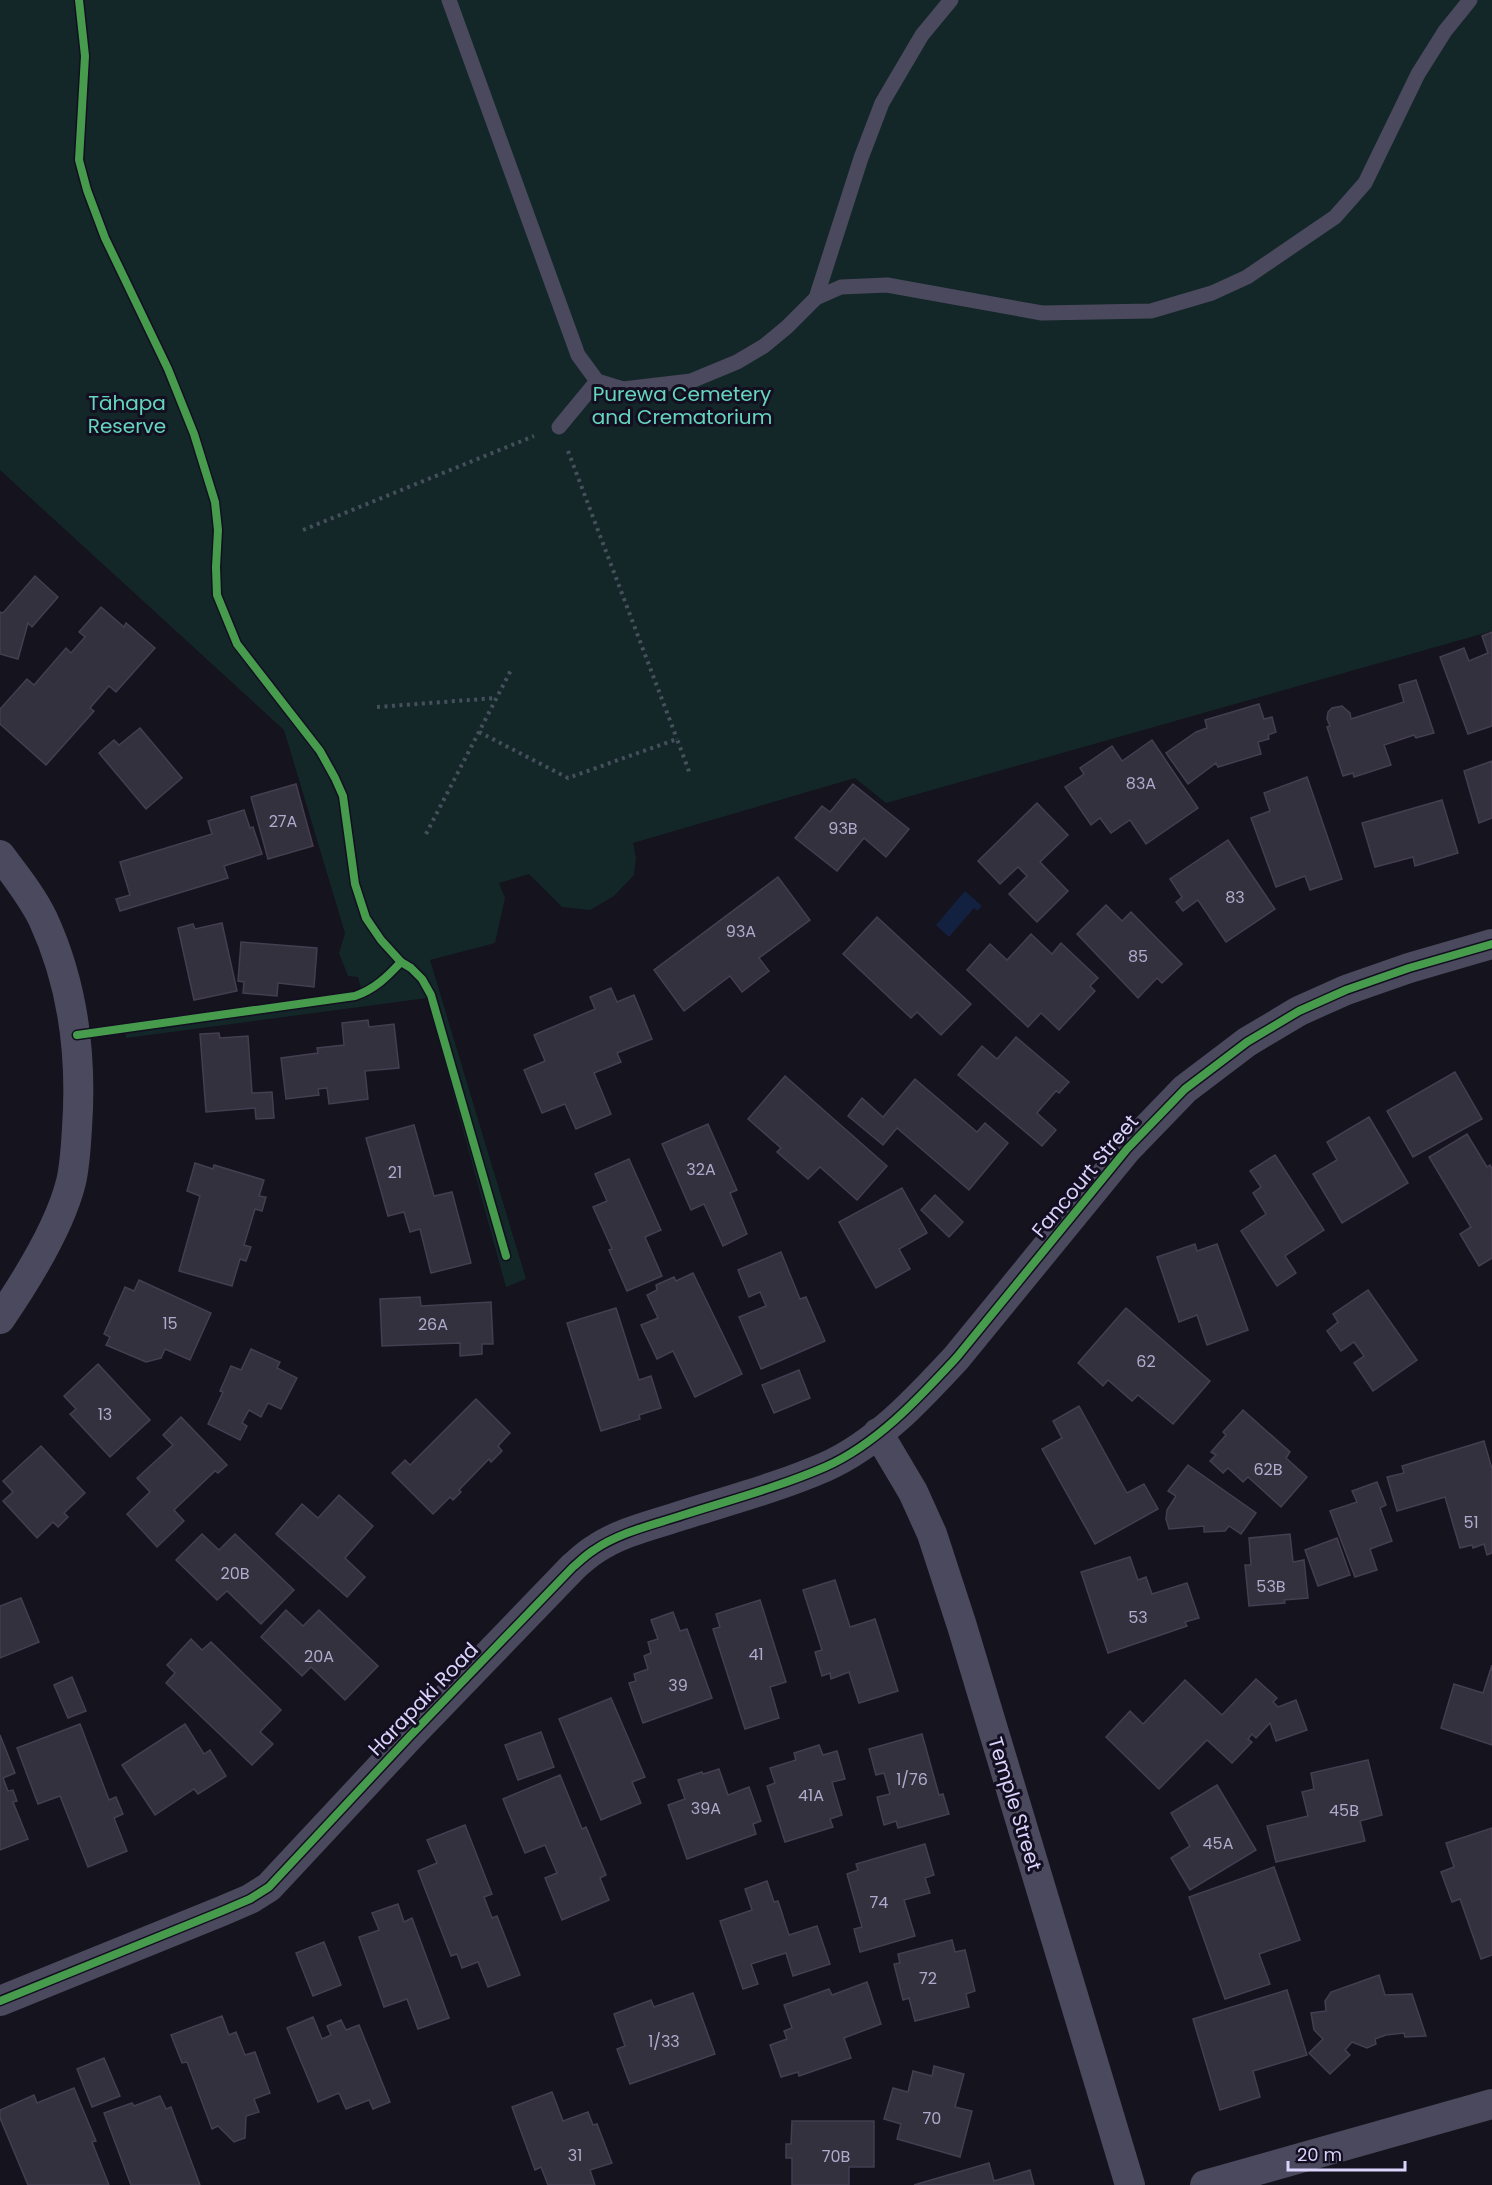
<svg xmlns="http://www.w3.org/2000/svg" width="1492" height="2185" font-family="Poppins,sans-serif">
<rect width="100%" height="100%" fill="#15131d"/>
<path fill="#132729" d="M0,0H1492V631L886,803L855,778L633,843L636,858L634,875L614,896L590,910L562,907L529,874L499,883L505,898L495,943L430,960L526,1279L506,1287L427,998L126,1038L125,1023L362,991L358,977L348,976L339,953L345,933L284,730L0,470Z"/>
<path fill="#122140" d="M965,891L982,906L977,911L974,908L949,937L936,925Z"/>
<g fill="#34313f" stroke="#433e50" stroke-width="1.5">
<path d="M35,576L58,597L32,627L28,623L18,659L0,654V612L3,613Z"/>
<path d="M101,607L124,627L126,623L155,648L116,692L109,686L90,708L94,711L46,765L0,724V709L27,679L34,685L66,648L71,653L85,637L79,632Z"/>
<path d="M1492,632V726L1468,734L1440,657L1464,648L1469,661L1488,653L1482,636Z"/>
<path d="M1416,680L1434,733L1416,738L1414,735L1384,745L1391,765L1354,777L1353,773L1343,776L1327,727L1330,726L1327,719L1328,712L1332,708L1342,706L1350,713L1351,719L1404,702L1399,685Z"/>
<path d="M1259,704L1264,719L1272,717L1276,732L1268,735L1269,739L1258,742L1261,754L1218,767L1216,763L1188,784L1166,753L1196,732L1207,728L1205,720Z"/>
<path d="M140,728L182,778L146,809L99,753L114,740L119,745Z"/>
<path d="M1152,740L1198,808L1146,844L1130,820L1111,833L1100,818L1091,825L1065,787L1084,774L1080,768L1112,746L1122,761Z"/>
<path d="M1492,761V818L1479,823L1464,771Z"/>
<path d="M1307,777L1342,879L1310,890L1305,876L1276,887L1251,818L1270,811L1264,793Z"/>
<path d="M296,784L313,846L268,859L251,797Z"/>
<path d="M853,784L909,829L886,857L864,838L837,871L795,838L822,806L830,812Z"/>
<path d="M1442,800L1458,853L1415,866L1413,857L1375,867L1362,823Z"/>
<path d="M1037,803L1068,835L1040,862L1068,891L1037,922L1009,894L1027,876L1018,867L1000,884L978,861Z"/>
<path d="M244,810L250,828L253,827L262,854L224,866L228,878L120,911L116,899L130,895L120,862L212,834L208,821Z"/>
<path d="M1228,840L1275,909L1226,942L1198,900L1183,911L1176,902L1182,897L1170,879Z"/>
<path d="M778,877L810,920L759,958L769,971L742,992L730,976L684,1011L654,970Z"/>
<path d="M1106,905L1122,921L1131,912L1182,964L1162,983L1157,978L1138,998L1077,934Z"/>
<path d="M877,917L971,1004L941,1035L917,1012L911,1018L843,954Z"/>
<path d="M222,923L237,991L194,1000L178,928L193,924L195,929Z"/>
<path d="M1031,934L1052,954L1061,943L1098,978L1090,986L1095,991L1059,1030L1041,1013L1028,1027L967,970L990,944L1007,960Z"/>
<path d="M241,942L317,948L314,987L278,983L277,996L243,993L244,982L238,981Z"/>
<path d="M611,988L617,1002L634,995L652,1039L617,1053L621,1062L594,1073L611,1114L576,1129L565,1104L542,1113L524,1070L545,1061L534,1035L595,1009L590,997Z"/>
<path d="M368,1020L369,1027L394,1024L399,1068L365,1071L368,1099L329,1104L327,1088L318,1089L319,1095L286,1099L281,1058L318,1053L317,1048L344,1045L342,1023Z"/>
<path d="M219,1033L220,1038L248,1036L252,1093L272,1092L274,1118L256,1119L255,1108L206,1112L200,1034Z"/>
<path d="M1016,1037L1069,1082L1059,1093L1056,1091L1037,1113L1056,1130L1042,1146L958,1075L982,1046L997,1059Z"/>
<path d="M1455,1072L1482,1119L1413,1157L1387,1111Z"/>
<path d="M785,1076L887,1166L857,1200L820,1167L808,1179L777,1152L781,1148L748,1119Z"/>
<path d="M915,1079L977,1132L985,1123L1008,1143L969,1190L897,1128L883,1145L848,1116L862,1098L883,1117Z"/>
<path d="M1369,1117L1408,1183L1342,1223L1313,1174L1337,1160L1327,1142Z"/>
<path d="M708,1124L737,1190L730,1193L747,1234L723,1246L704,1204L691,1210L662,1144Z"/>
<path d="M414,1125L434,1196L452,1192L471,1263L431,1273L420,1229L410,1232L404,1212L388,1216L366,1138Z"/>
<path d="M1467,1134L1487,1167L1490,1165L1492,1169V1258L1479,1266L1460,1234L1471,1227L1429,1157Z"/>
<path d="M1275,1155L1324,1230L1285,1256L1296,1273L1277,1286L1241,1231L1266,1214L1253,1193L1261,1187L1250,1171Z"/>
<path d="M629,1159L661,1230L645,1237L662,1276L627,1291L609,1250L612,1249L593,1207L607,1201L595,1174Z"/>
<path d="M195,1163L213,1169L214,1165L264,1180L259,1196L266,1197L262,1211L255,1209L244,1245L251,1247L246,1261L240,1259L232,1286L179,1271L200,1196L187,1191Z"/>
<path d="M902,1188L927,1233L899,1249L910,1269L876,1288L839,1222Z"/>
<path d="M935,1195L963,1222L949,1237L921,1210Z"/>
<path d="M1195,1244L1197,1251L1217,1244L1248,1330L1207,1345L1197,1315L1179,1322L1157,1257Z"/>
<path d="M781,1252L800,1299L806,1297L825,1341L761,1369L739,1317L766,1306L760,1292L749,1297L738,1270Z"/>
<path d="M693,1273L742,1374L695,1397L673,1351L657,1359L641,1325L658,1318L647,1295L657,1290L656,1285L674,1277L676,1281Z"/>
<path d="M139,1280L211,1313L190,1360L165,1349L161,1358L146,1362L106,1345L110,1337L104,1334L125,1287L134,1291Z"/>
<path d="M1368,1290L1417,1360L1373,1391L1354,1363L1364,1356L1354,1342L1341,1351L1327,1331L1338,1322L1333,1314Z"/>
<path d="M420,1297L421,1306L491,1302L493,1344H482V1354L460,1356V1343L382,1346L380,1299Z"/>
<path d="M616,1308L639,1380L651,1376L661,1408L639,1415L640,1419L601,1431L567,1323Z"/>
<path d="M1126,1308L1210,1381L1173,1424L1138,1395L1132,1401L1108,1380L1103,1386L1078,1363Z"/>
<path d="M251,1349L280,1362L277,1368L297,1378L281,1409L268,1403L261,1417L249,1410L242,1423L247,1426L240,1440L208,1424L223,1392L220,1391L231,1366L241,1370Z"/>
<path d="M98,1364L150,1420L110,1457L70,1414L76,1409L64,1396Z"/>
<path d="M799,1370L810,1398L774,1413L762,1385Z"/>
<path d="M476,1399L510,1433L498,1446L502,1451L491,1462L489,1459L459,1490L461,1492L453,1500L450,1497L433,1514L392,1473L405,1460L410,1465Z"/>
<path d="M1079,1406L1127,1493L1144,1484L1158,1509L1095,1544L1042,1449L1062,1438L1053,1421Z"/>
<path d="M1243,1410L1290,1452L1286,1458L1307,1477L1281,1507L1248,1477L1243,1482L1228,1468L1223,1473L1210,1461L1216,1455L1211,1452L1226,1435L1223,1432Z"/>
<path d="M181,1417L227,1465L218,1473L215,1471L174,1510L184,1521L157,1547L127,1514L150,1492L137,1478L173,1445L163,1435Z"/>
<path d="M1484,1441L1492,1469V1553L1487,1555L1484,1544L1473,1548L1472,1545L1460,1548L1445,1497L1397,1511L1387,1477L1404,1473L1402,1466Z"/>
<path d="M41,1446L85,1493L64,1513L68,1517L58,1527L53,1522L37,1538L3,1501L13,1492L3,1481Z"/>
<path d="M1188,1465L1256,1513L1241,1534L1229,1526L1225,1531L1204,1532V1526L1169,1529L1166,1519L1167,1510L1176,1496L1168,1491Z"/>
<path d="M1377,1482L1386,1505L1380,1508L1392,1541L1370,1549L1377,1570L1355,1577L1330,1511L1357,1502L1352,1491Z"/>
<path d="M339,1495L373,1526L345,1558L365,1577L347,1597L276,1534L302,1504L318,1518Z"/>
<path d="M202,1534L219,1550L235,1534L294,1590L261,1624L227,1591L217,1600L176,1560Z"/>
<path d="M1290,1534L1293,1562L1304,1560L1308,1598L1284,1600L1285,1603L1249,1606L1245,1565H1251L1249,1538Z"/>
<path d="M1337,1538L1350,1575L1318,1586L1305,1550Z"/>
<path d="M1130,1557L1138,1580L1146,1577L1152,1594L1187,1583L1199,1618L1185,1622L1187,1626L1108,1653L1081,1572Z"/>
<path d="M835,1580L850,1627L875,1619L898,1691L859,1703L849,1672L831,1679L830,1673L822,1676L815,1652L822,1650L803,1590Z"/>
<path d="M21,1598L39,1642L0,1658V1606Z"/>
<path d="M760,1600L786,1682L770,1687L779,1718L745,1729L713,1629L720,1627L716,1614Z"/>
<path d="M286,1610L303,1626L319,1610L378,1666L345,1700L311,1667L302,1676L261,1637Z"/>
<path d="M673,1612L680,1631L687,1629L712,1698L643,1723L629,1683L636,1681L634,1674L648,1669L644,1656L651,1653L648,1642L658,1639L651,1620Z"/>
<path d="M191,1639L202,1650L211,1642L281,1710L260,1732L273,1744L252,1765L166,1683L175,1673L167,1665Z"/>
<path d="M1492,1665V1745L1441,1728L1454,1684L1483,1693Z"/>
<path d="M72,1677L86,1711L68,1718L54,1685Z"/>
<path d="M1256,1679L1277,1698L1273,1702L1278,1707L1296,1700L1307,1730L1276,1741L1270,1723L1256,1738L1252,1734L1248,1739L1252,1742L1232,1763L1207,1740L1159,1789L1106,1737L1130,1711L1143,1724L1185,1680L1222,1715Z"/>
<path d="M611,1698L645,1777L632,1782L641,1803L601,1820L559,1719Z"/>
<path d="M80,1724L109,1800L116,1797L123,1814L114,1818L127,1851L88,1867L60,1796L38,1804L17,1748Z"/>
<path d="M185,1724L204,1754L210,1750L226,1776L198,1794L194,1789L155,1815L122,1765Z"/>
<path d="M541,1732L554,1767L518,1780L505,1745Z"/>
<path d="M922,1734L939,1795L943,1794L949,1814L898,1828L896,1821L884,1825L877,1797L890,1794L884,1773L876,1775L869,1749Z"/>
<path d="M0,1735L15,1773L3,1778L8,1791L13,1790L17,1801L13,1802L28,1839L0,1850Z"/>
<path d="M819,1745L823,1755L837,1751L845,1779L832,1782L842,1815L830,1819L833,1827L785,1842L767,1786L775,1783L770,1768L796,1760L794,1753Z"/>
<path d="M1368,1760L1382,1815L1360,1821L1365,1841L1276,1862L1267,1826L1308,1816L1302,1792L1314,1789L1311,1773Z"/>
<path d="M719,1769L728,1795L749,1787L761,1821L753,1824L756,1834L687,1859L668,1805L685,1799L678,1780L702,1772L703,1774Z"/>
<path d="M560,1775L582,1829L586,1827L606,1875L600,1878L609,1900L562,1920L545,1878L557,1873L545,1845L525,1853L503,1799Z"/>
<path d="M1217,1785L1256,1850L1190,1890L1171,1858L1190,1846L1171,1813Z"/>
<path d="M465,1825L492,1894L484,1897L492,1918L497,1916L520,1975L488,1987L478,1962L462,1968L457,1954L451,1956L418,1871L437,1863L427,1840Z"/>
<path d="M1492,1828V1955L1481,1959L1460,1899L1452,1902L1441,1872L1454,1867L1446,1843Z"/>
<path d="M925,1844L934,1875L925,1878L930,1893L904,1900L915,1936L860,1952L854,1929L862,1927L847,1874L858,1870L856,1864Z"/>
<path d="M1274,1867L1300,1940L1259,1954L1270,1984L1225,1999L1189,1897Z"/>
<path d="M767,1881L774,1902L778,1901L789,1935L817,1926L830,1964L793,1976L786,1953L751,1964L758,1984L743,1989L720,1921L752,1910L745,1889Z"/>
<path d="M398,1904L404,1922L412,1918L449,2018L418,2029L407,1999L384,2007L359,1937L379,1930L372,1913Z"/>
<path d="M952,1940L955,1952L965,1950L975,1991L966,1994L969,2007L915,2021L909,1998L903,2000L894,1964L900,1963L898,1954Z"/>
<path d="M324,1942L341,1985L313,1996L296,1953Z"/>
<path d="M1379,1975L1385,1995L1412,1994L1426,2036L1405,2037L1404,2033L1386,2035L1375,2039L1376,2044L1367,2048L1352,2042L1345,2050L1350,2055L1330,2074L1309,2053L1323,2039L1314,2030L1311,2013L1326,2011L1325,2001L1331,1992Z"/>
<path d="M867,1982L881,2024L844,2038L851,2058L799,2076L798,2072L781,2077L770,2045L787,2039L784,2031L792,2028L784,2005L829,1989L832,1995Z"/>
<path d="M1287,1990L1307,2055L1253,2071L1260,2097L1220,2110L1193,2019Z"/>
<path d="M693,1993L715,2054L630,2084L617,2049L625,2046L614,2014L651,2000L654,2007Z"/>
<path d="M222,2016L229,2035L236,2032L245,2055L255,2052L270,2093L254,2099L259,2112L246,2116L245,2138L234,2142L218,2126L212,2129L187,2062L182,2063L171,2035Z"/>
<path d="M313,2017L322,2039L331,2035L327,2026L341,2020L346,2030L359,2025L390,2102L373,2109L369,2100L346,2109L339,2093L318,2102L287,2028Z"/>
<path d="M104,2058L120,2096L92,2107L77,2069Z"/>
<path d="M934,2066L964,2074L955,2107L972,2111L960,2157L897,2139L901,2124L884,2119L893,2088L908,2092L913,2071L932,2076Z"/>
<path d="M74,2088L96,2141L92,2142L109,2185H28L0,2118V2110L34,2095L37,2103Z"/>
<path d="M552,2092L563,2121L588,2112L593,2125L597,2124L612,2163L590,2170L595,2185H548L541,2167L535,2170L512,2107Z"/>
<path d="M160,2096L166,2109L171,2107L200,2185H131L104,2113L132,2103L134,2106Z"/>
<path d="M792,2121H874V2167H849V2185H792V2158H786V2144H791Z"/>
<path d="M989,2163L994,2181L1030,2170L1034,2185H914Z"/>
</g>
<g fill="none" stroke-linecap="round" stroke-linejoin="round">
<g stroke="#464f5c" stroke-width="4" stroke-dasharray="3 4.5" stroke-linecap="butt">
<path d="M568,451L677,739"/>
<path d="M303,530L534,436"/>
<path d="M377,707L496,698"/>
<path d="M479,732L568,778L677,739L690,774"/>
<path d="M426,834L511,670"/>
</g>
<g stroke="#4b495d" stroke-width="15">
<path d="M449,0L578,355L597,381L623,389L691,381L737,362L764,346L787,327L816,298L841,287L887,285L1042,313L1151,311L1212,293L1247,277L1335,217L1365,183L1418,74L1445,31L1470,0"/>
<path d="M816,298L861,158L882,103L922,35L951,0"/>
<path d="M559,427L597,381"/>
</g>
<g stroke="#4b495d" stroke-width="30">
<path d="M0,855C15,875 32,896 43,919C73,984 82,1057 77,1128C76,1145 75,1165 71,1182C60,1226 26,1281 0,1319"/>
<path d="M878,1433L913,1492L932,1534L962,1626L1130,2185"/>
<path d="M0,2001L222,1911L250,1899L269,1887L410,1736L573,1567C580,1561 586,1555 594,1550C620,1532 653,1525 683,1515C730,1500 779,1487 825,1467C877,1444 919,1398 957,1357L1127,1149L1185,1089L1247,1042L1299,1011L1346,990L1409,968L1492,944"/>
<path d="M1205,2185L1492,2104"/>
</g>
<g stroke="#130f21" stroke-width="11">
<g id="cycleway">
<path d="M79,0L85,56L79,160L87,190L105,238L168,369L194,434L215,502L218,530L216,567L217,595L237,644L320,751L335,778L343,796L355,884L366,918L381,940L401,962L411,968L422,979L431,995L506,1256"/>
<path d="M77,1035L355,996C375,989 387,977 401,962"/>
<path d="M0,2001L222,1911L250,1899L269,1887L410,1736L573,1567C580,1561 586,1555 594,1550C620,1532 653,1525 683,1515C730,1500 779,1487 825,1467C877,1444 919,1398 957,1357L1127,1149L1185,1089L1247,1042L1299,1011L1346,990L1409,968L1492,944"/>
</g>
</g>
<use href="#cycleway" stroke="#469c4c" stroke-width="8"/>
</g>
<g text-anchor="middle" stroke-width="6" stroke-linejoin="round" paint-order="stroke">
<g font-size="16" fill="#b0aacc">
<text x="1141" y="789">83A</text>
<text x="283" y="827">27A</text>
<text x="843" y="834">93B</text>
<text x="1235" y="903">83</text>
<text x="741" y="937">93A</text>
<text x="1138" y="962">85</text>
<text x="701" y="1175">32A</text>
<text x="395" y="1178">21</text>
<text x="170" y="1329">15</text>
<text x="433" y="1330">26A</text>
<text x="1146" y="1367">62</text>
<text x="105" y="1420">13</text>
<text x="1268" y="1475">62B</text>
<text x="1471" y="1528">51</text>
<text x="235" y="1579">20B</text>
<text x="1271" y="1592">53B</text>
<text x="1138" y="1623">53</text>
<text x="756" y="1660">41</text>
<text x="319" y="1662">20A</text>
<text x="678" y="1691">39</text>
<text x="912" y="1785">1/76</text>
<text x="811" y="1801">41A</text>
<text x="706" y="1814">39A</text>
<text x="1344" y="1816">45B</text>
<text x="1218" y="1849">45A</text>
<text x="879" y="1908">74</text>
<text x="928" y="1984">72</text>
<text x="664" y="2047">1/33</text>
<text x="932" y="2124">70</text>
<text x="575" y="2161">31</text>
<text x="836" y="2162">70B</text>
</g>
<g font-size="20" fill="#65d5c0" stroke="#130f21">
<text x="682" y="401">Purewa Cemetery<tspan x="682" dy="23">and Crematorium</tspan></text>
<text x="127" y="410">Tāhapa<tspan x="127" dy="23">Reserve</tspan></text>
</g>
<g font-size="20" fill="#dad3fb" stroke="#130f21">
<text transform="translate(1085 1176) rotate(-50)" y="7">Fancourt Street</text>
<text transform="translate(423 1699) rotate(-46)" y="7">Harapaki Road</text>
<text transform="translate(1015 1804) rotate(73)" y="7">Temple Street</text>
</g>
</g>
<path d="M1288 2161v9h117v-9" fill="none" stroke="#dad3fb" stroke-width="3"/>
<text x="1297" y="2161" font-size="18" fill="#dad3fb" stroke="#130f21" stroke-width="4.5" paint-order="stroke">20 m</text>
</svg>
